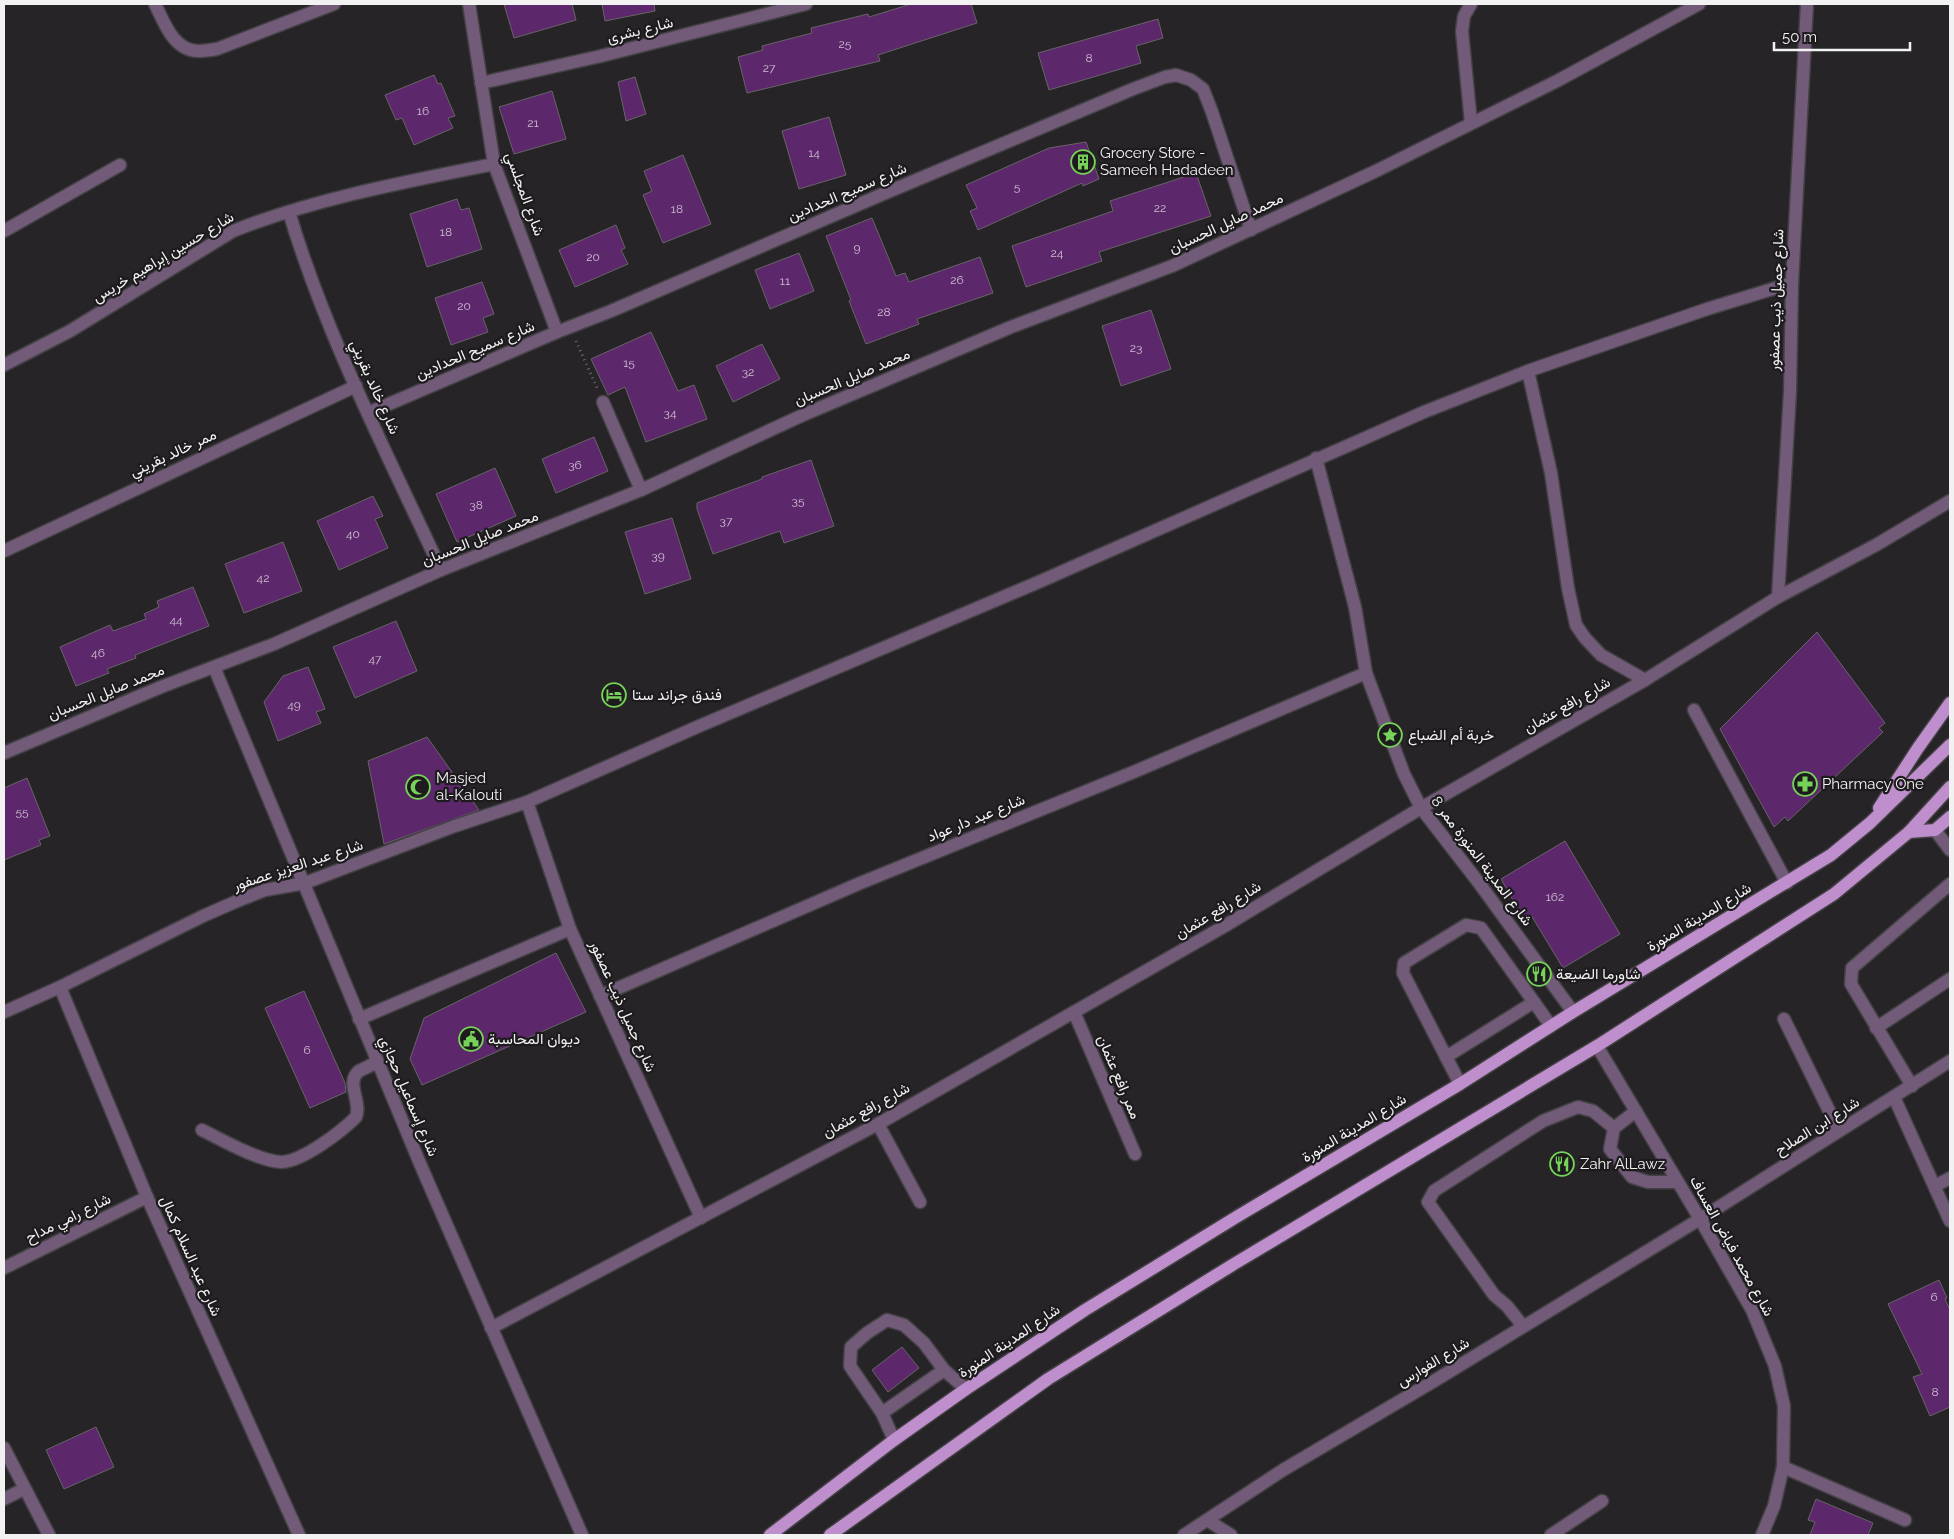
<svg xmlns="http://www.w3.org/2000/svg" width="1954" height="1539" font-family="Raleway,Vazirmatn,sans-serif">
<rect width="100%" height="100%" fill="#262427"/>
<g fill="#5d276c" stroke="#676467">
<path d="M504,4H572L576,20L514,38Z"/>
<path d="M602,4H654L655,11L605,21Z"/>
<path d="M911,4H971L977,23L878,55L880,61L747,93L738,57L763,50L762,46L812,33L811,28L868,14L869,17Z"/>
<path d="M1158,19L1163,38L1136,46L1141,63L1049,90L1038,53Z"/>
<path d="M434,75L438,84L441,83L455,116L448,118L453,128L414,145L402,118L396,120L385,95Z"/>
<path d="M635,77L646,114L626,121L618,82Z"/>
<path d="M552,91L566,139L514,154L499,107Z"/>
<path d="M829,117L846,175L799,189L782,131Z"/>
<path d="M1086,142L1099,179L1083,186L1082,183L978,230L970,211L977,208L966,185L1049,148Z"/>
<path d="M683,155L711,224L663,243L643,195L652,191L644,171Z"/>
<path d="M1196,173L1211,216L1099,252L1102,261L1026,287L1012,246L1113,211L1110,201Z"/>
<path d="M457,199L461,210L469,208L482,249L427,267L410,214Z"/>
<path d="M872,218L896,276L905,273L909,282L980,257L993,293L917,319L919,324L866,344L849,301L851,300L826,236Z"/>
<path d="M616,225L625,248L621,250L628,264L575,287L559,250Z"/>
<path d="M799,253L814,291L770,309L755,270Z"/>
<path d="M482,282L494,314L483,318L488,332L451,345L435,298Z"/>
<path d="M1151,310L1171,369L1121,386L1102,326Z"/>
<path d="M651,332L678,391L694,385L707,419L646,442L625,387L608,395L591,359Z"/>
<path d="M762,344L780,379L733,402L716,366Z"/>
<path d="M594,437L608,471L556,493L542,459Z"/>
<path d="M811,460L834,526L784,543L780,531L713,554L697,509V503L762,479V477Z"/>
<path d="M495,468L516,516L457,542L436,494Z"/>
<path d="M373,496L383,516L375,519L388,548L339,570L317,521Z"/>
<path d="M672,518L691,579L645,594L625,532Z"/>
<path d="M283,542L302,591L244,613L225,564Z"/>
<path d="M193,587L209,626L135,655L136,658L107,669L109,673L76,686L60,647L110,625L113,631L146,619L144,614L159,607L157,601Z"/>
<path d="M396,621L417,671L355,698L333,647Z"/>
<path d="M1817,632L1885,723L1879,728L1883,732L1788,821L1785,817L1774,827L1720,729Z"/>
<path d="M308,667L325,709L316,712L321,723L278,741L264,702L283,676Z"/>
<path d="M427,737L479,810L384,844L368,761Z"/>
<path d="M27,778L50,836L39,840L41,845L4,860V788Z"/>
<path d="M1565,841L1620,934L1563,968L1531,915L1524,920L1501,879Z"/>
<path d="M556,953L586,1012L422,1085L410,1059L424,1018Z"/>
<path d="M304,991L345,1083L346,1092L310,1108L265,1008Z"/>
<path d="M1939,1280L1947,1298L1945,1299L1950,1310V1407L1930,1416L1913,1377L1922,1374L1888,1304Z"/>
<path d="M902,1347L919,1368L888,1392L872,1370Z"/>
<path d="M96,1427L114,1467L64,1489L46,1450Z"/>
<path d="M1816,1499L1873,1523L1868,1535H1810L1815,1522L1808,1520Z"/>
</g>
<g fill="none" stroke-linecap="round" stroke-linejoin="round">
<g stroke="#434144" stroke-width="15">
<g id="minor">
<path d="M155,4C164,22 173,50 198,51C204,51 211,50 217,49L334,4"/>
<path d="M469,4L494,164L557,332"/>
<path d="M1471,4L1464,16L1462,31L1471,123"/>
<path d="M481,83L601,56L806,4"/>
<path d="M289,212C326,336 387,453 441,570"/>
<path d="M4,231L120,165"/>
<path d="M4,365L70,331L233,231C313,199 409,181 494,164"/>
<path d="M1528,371L1551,473L1568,588L1576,625L1585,638L1601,655L1645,680"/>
<path d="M603,402L641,490"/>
<path d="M368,413L557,332L611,311L883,194L1133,89L1165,77L1176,75L1191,80L1203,89L1212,112L1251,230"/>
<path d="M1316,458L1355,607L1366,673L1404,774L1421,808L1479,883L1573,1012"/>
<path d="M4,551L356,386"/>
<path d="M1778,597L1790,392L1792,283L1807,4"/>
<path d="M214,667L421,1166L582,1535"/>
<path d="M1694,710L1787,883"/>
<path d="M4,753L161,687L274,644L441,570L641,490L803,415L1011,327L1172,266L1376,171L1557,81L1699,4"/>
<path d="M527,802L570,929L701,1218"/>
<path d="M1935,830L1950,850"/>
<path d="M60,987L147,1197L299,1535"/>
<path d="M600,996L858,884L1136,771L1366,673"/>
<path d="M4,1012L60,987L203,916L235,902L265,890L305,883L452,827L527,802L697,727L1041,581L1424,412L1528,371L1707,309L1792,283"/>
<path d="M1074,1012L1135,1154"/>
<path d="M359,1019L570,929"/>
<path d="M1784,1019L1839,1131"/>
<path d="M1876,1028L1950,979"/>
<path d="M1597,1046L1700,1219L1752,1310L1775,1366L1784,1406L1783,1467L1774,1506L1762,1535"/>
<path d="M1446,1057L1534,1002"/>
<path d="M1460,1084L1403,973L1404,963L1466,925L1481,928L1551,1026"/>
<path d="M1912,1086L1851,984L1852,968L1950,884"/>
<path d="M1894,1097L1950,1221"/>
<path d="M1636,1111L1614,1128L1610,1149L1632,1177L1648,1182H1677"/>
<path d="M878,1124L920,1202"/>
<path d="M202,1130C222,1140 259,1161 281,1162C302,1162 342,1131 356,1117C362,1102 345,1082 359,1071C365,1068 372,1065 377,1062"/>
<path d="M1935,1186L1950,1178"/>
<path d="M4,1268L147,1197"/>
<path d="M1523,1326L1507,1306L1494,1295L1428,1202L1434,1191L1543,1121L1578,1107L1593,1111L1614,1128"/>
<path d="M491,1328L878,1124L1223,927L1421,808L1645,680L1778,597L1876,545L1950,501"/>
<path d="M882,1413L850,1366L851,1347L867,1333L887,1320L904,1325L924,1343L944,1370"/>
<path d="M894,1440L882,1413L944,1370L966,1389"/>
<path d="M4,1448L49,1535"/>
<path d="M1783,1467L1905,1520"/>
<path d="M4,1499L24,1489"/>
<path d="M1207,1520L1231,1535"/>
<path d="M1184,1535L1283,1470L1434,1381L1700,1219L1950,1061"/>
<path d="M1551,1535L1602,1501"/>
</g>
</g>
<g stroke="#434144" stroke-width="15">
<g id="major">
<path d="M1879,808L1918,748L1950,703"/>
<path d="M1909,832L1935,830L1950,817"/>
<path d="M770,1535L894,1440L966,1389L1085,1310L1238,1216L1460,1084L1573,1012L1831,855L1870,823L1950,745"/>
<path d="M830,1535L1048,1379L1234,1264L1597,1046L1834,894L1909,832L1950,787"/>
</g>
</g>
<path stroke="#6b6a6c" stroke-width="3" stroke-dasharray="1 4" stroke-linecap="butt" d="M576,341L598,390"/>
<use href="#minor" stroke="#725a79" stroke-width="12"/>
<use href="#major" stroke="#bf8ecd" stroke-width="12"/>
</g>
<defs>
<g id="building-ring" transform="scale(1.25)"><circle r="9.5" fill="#1d1b1d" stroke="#77d259" stroke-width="1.5"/><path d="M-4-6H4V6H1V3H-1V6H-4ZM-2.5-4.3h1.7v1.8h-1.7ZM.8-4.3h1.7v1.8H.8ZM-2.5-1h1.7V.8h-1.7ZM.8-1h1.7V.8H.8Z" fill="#77d259"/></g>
<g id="hotel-ring" transform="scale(1.25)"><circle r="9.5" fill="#1d1b1d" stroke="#77d259" stroke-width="1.5"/><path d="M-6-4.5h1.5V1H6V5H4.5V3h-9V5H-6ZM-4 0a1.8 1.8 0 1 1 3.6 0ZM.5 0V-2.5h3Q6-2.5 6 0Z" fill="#77d259"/></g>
<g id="sight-ring" transform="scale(1.25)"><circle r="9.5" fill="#1d1b1d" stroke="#77d259" stroke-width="1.5"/><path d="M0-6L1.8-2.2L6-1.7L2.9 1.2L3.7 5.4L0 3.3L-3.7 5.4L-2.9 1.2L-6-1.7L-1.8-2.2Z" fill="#77d259"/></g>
<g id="pharmacy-ring" transform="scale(1.25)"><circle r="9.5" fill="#1d1b1d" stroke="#77d259" stroke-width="1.5"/><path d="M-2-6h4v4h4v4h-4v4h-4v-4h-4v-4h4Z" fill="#77d259"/></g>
<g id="mosque-ring" transform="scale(1.25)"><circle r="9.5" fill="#1d1b1d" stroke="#77d259" stroke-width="1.5"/><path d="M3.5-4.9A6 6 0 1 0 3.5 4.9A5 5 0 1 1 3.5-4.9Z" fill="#77d259"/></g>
<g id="restaurant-ring" transform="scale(1.25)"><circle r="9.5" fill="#1d1b1d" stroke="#77d259" stroke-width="1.5"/><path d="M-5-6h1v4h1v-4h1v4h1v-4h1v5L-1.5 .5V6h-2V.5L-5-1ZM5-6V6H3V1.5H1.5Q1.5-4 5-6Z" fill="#77d259"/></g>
<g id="civic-ring" transform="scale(1.25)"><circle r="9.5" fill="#1d1b1d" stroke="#77d259" stroke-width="1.5"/><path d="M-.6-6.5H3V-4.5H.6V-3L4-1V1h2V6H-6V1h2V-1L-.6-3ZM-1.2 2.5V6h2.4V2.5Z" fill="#77d259"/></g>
</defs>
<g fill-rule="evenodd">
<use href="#building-ring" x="1083" y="162"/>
<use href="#hotel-ring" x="614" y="695"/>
<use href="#sight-ring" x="1390" y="735"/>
<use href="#pharmacy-ring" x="1805" y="784"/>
<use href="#mosque-ring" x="418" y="787"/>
<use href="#restaurant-ring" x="1539" y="974"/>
<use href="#civic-ring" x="471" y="1039"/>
<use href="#restaurant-ring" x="1562" y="1164"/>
</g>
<g text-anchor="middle" stroke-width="4.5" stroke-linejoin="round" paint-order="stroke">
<g font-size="12" fill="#cebfd1">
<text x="845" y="48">25</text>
<text x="1089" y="62">8</text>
<text x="769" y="72">27</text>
<text x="423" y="115">16</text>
<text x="533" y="127">21</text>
<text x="814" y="157">14</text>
<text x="1017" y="191">5</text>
<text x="1160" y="212">22</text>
<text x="677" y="213">18</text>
<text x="446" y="236">18</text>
<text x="857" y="252">9</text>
<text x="1057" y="257">24</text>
<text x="593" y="261">20</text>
<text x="957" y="284">26</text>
<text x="785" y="285">11</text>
<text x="464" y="310">20</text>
<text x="884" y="316">28</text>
<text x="1136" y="352">23</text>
<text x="629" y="367">15</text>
<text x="748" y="376">32</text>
<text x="670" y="417">34</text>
<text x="575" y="469">36</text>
<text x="798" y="505">35</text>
<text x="476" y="509">38</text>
<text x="726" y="525">37</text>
<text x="353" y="538">40</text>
<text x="658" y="560">39</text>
<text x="263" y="582">42</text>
<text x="176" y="624">44</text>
<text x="98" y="657">46</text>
<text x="375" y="663">47</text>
<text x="294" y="709">49</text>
<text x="22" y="816">55</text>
<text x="1555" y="901">162</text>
<text x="307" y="1054">6</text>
<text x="1934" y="1301">6</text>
<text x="1935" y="1396">8</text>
</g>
<g font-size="15" fill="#f3f2f3" stroke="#1d1b1d">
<text transform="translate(640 30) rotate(-14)" y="5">شارع بشرى</text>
<text transform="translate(847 192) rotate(-23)" y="5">شارع سميح الحدادين</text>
<text transform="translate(525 194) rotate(70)" y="5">شارع المجلسي</text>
<text transform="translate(1226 223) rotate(-25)" y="5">محمد صايل الحسبان</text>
<text transform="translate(163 257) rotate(-31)" y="5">شارع حسين إبراهيم خريس</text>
<text transform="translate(1776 300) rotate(-88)" y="5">شارع جميل ذيب عصفور</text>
<text transform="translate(475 350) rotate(-23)" y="5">شارع سميح الحدادين</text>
<text transform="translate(852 377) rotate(-23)" y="5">محمد صايل الحسبان</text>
<text transform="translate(375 387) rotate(66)" y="5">شارع خالد بقريني</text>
<text transform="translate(173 453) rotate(-25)" y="5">ممر خالد بقريني</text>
<text transform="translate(480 538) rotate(-22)" y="5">محمد صايل الحسبان</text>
<text transform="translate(106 692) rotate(-22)" y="5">محمد صايل الحسبان</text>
<text transform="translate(1567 705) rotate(-30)" y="5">شارع رافع عثمان</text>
<text transform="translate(976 818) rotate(-22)" y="5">شارع عبد دار عواد</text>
<text transform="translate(1482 861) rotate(53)" y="5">شارع المدينة المنورة ممر 8</text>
<text transform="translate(298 865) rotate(-18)" y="5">شارع عبد العزيز عصفور</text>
<text transform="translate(1218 910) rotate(-31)" y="5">شارع رافع عثمان</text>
<text transform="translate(1699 917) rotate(-31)" y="5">شارع المدينة المنورة</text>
<text transform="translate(623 1006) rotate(66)" y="5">شارع جميل ذيب عصفور</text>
<text transform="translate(1119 1077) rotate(67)" y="5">ممر رافع عثمان</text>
<text transform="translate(409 1096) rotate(67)" y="5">شارع إسماعيل حجازي</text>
<text transform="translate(866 1110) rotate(-29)" y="5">شارع رافع عثمان</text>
<text transform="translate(1817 1126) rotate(-32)" y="5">شارع ابن الصلاح</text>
<text transform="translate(1354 1128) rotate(-31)" y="5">شارع المدينة المنورة</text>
<text transform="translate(68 1218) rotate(-26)" y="5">شارع رامي مداح</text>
<text transform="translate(1732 1246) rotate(61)" y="5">شارع محمد فياض العساف</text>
<text transform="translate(191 1256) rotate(66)" y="5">شارع عبد السلام كمال</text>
<text transform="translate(1009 1341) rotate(-34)" y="5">شارع المدينة المنورة</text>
<text transform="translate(1433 1362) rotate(-31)" y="5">شارع الفوارس</text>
</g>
<g font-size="15" fill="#f3f2f3" stroke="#1d1b1d" text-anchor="start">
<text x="1100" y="158">Grocery Store -<tspan x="1100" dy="17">Sameeh Hadadeen</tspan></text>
<text x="632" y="700">فندق جراند ستا</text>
<text x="1408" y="740">خربة أم الضباع</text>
<text x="436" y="783">Masjed<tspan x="436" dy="17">al-Kalouti</tspan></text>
<text x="1822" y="789">Pharmacy One</text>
<text x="1556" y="979">شاورما الضيعة</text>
<text x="488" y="1044">ديوان المحاسبة</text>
<text x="1580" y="1169">Zahr AlLawz</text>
</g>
</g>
<rect width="1954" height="1539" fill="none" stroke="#f3f2f3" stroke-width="10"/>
<path d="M1774 42v8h136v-8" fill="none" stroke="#f3f2f3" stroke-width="2.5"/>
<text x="1782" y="42" font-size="15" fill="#f3f2f3" stroke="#1d1b1d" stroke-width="4" paint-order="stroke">50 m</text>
</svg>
